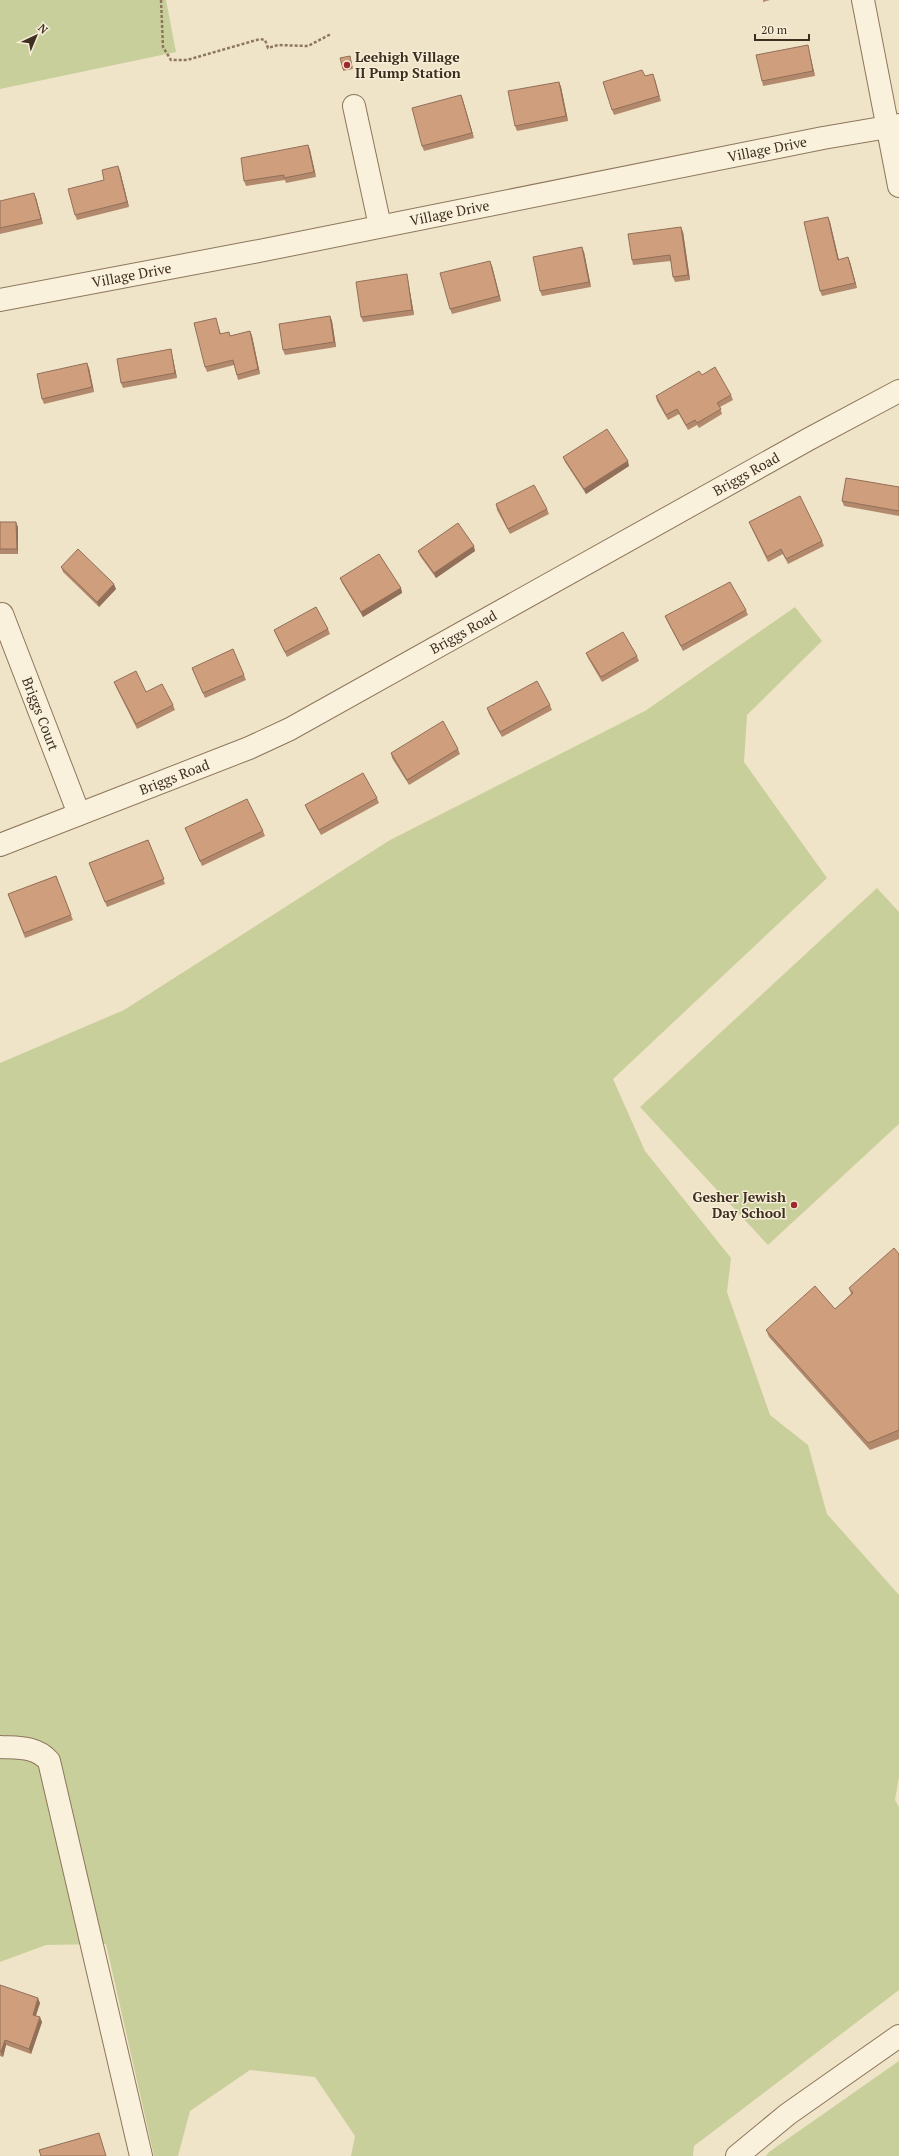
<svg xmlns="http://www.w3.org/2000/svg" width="899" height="2156" font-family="'PT Serif',serif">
<rect width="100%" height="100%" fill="#f0e4c8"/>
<g fill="#c9cf9b">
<path d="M0,0H166L176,52L0,89Z"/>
<path d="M795,607L822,641L747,715L744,762L827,878L613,1079L645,1151L731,1258L727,1292L770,1415L808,1445L827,1514L899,1595V1777L895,1800L899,1807V1990L694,2146L693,2156H351L355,2136L315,2077L250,2070L190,2111L178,2156H154L106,1944L46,1945L0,1962V1063L124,1010L390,840L645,711Z"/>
<path d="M877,888L899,912V1124L768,1245L640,1107Z"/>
<path d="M899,2061V2156H766L769,2152Z"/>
</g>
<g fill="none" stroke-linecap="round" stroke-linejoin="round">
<g stroke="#8d765c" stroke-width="24">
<g id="minor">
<path d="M863,0L899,186"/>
<path d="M354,106L380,226"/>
<path id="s1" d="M0,300L259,251L823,138L899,125"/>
<path id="s2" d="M2,614L79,814"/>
<path id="s3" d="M0,845L249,748L290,729L809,439L899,391"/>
<path d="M0,1747C19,1748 36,1746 49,1761L141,2156"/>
<path d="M737,2156L788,2114L899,2036"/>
</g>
</g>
<path stroke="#8d765c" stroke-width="2.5" stroke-dasharray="3 2" stroke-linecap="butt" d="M161,0L163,47L171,60H187L260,39L265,40L268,48L278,45L308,46L331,34"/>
<use href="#minor" stroke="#faf1dc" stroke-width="22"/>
</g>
<g fill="#b2896c">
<path d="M763,0H770L763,2Z"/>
<path d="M809,50L815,76L763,86L762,81Z"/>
<path d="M350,56L353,69L343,71V69Z"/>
<path d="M645,76L655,79L661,101L614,115L612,110Z"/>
<path d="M559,82L561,87L568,121L517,131L515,126Z"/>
<path d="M461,95L474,138L424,151L422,146Z"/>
<path d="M308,145L310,150L316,177L286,183L285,180L246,186L244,181Z"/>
<path d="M120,171L129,207L77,220L75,215L104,180Z"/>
<path d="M36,198L43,224L0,234V201Z"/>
<path d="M830,222L839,260L850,262L857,288L822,296L820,291Z"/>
<path d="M683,232L690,280L675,282L673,277L671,261L633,265L632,260Z"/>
<path d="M584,252L591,287L542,296L540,291Z"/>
<path d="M492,266L501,301L452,314L450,309Z"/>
<path d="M408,280L414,315L363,322L361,317Z"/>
<path d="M330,316L332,321L336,347L285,355L283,350Z"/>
<path d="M217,323L221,334L230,336L250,331L252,336L260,374L238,380L234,365L207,372L205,367Z"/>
<path d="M171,349L172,354L177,378L123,388L121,383Z"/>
<path d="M89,368L94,392L44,404L42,399Z"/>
<path d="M702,375L731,395L733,400L720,407L722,414L699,428L697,425L688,430L679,414L668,420L657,401L656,396Z"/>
<path d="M563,457L629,466L586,494L565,462Z"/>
<path d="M899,487V516L844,506L842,501Z"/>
<path d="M496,504L547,509L549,514L510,534L497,510Z"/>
<path d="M0,522L18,527V554H0Z"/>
<path d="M749,522L822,541L824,546L788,564L783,554L768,562L751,527Z"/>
<path d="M418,551H475L436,578L420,556Z"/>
<path d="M61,567L116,589L99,607L63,572Z"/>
<path d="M340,578L401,588L402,593L363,617L342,583Z"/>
<path d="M746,610L748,615L683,651L667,621L665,616Z"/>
<path d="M328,629L330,634L287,657L276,635L274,630Z"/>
<path d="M586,653L637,656L639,661L602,682L588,658Z"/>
<path d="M192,668L244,675L246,680L205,698Z"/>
<path d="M114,682L146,692L173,705L175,710L137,729L116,687Z"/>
<path d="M550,705L552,710L502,737L489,714L487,708Z"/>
<path d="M458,749L460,754L409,785L392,758L391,753Z"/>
<path d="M377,798L379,803L321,835L307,810L305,805Z"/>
<path d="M185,828L263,831L265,836L202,866Z"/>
<path d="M148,840L165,884L107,907L89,863Z"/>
<path d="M56,876L73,920L25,938L8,894Z"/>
<path d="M899,1254V1439L870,1450L769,1337L766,1330L835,1309L851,1294L849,1288Z"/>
<path d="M0,1985L40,2003L36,2016L42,2022L31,2054L6,2045L3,2057L0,2056Z"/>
</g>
<g fill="#916f58">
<path d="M808,45L809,50L815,76L813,71Z"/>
<path d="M559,82L561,87L568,121L566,116Z"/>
<path d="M461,95L463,100L474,138L472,133Z"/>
<path d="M308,145L310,150L316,177L314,172Z"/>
<path d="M118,166L120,171L129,207L127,202Z"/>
<path d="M34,193L36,198L43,224L41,219Z"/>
<path d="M828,217L830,222L840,265L838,260Z"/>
<path d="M681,227L683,232L690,280L688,275Z"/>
<path d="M582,247L584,252L591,287L589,282Z"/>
<path d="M848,257L850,262L857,288L855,283Z"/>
<path d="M490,261L492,266L501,301L499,296Z"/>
<path d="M407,274L408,280L414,315L412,310Z"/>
<path d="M330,316L332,321L336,347L334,342Z"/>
<path d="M250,331L252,336L260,374L258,369Z"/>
<path d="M171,349L172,354L177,378L175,373Z"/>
<path d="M87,363L89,368L94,392L92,387Z"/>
<path d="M628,461L629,466L586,494L584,489Z"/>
<path d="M16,522L18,527V554L17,549Z"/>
<path d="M474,546L475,551L436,578L434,573Z"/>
<path d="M114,584L116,589L99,607L97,602Z"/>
<path d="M401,588L402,593L363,617L361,612Z"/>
<path d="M38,1998L40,2003L34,2020L33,2015Z"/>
<path d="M40,2017L42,2022L31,2054L29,2049Z"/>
<path d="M5,2040L6,2045L3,2057L1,2052Z"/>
</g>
<g fill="#cf9f7d" stroke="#916f58">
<path d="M808,45L813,71L762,81L756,55Z"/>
<path d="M350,56L352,67L343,69L340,58Z"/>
<path d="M642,70L645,76L653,74L659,96L612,110L603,82Z"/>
<path d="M559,82L566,116L515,126L508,91Z"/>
<path d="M461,95L472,133L422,146L412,108Z"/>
<path d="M308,145L314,172L284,178V175L244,181L241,158Z"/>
<path d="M118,166L127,202L75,215L68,189L104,180L102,170Z"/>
<path d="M34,193L41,219L0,228V201Z"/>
<path d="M828,217L838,260L848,257L855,283L820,291L804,222Z"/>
<path d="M681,227L688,275L673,277L670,255L632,260L628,234Z"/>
<path d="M582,247L589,282L540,291L533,257Z"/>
<path d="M490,261L499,296L450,309L440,273Z"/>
<path d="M407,274L412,310L361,317L356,282Z"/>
<path d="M330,316L334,342L283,350L279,324Z"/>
<path d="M216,318L220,334L229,332L230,336L250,331L258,369L237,375L233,360L205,367L194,323Z"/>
<path d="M171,349L175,373L121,383L117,359Z"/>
<path d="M87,363L92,387L42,399L37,374Z"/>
<path d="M715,367L731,395L717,403L721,409L697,423L695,420L686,425L677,409L666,415L656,396L699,371L702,375Z"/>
<path d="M607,429L628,461L584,489L563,457Z"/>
<path d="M846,478L899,487V511L842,501Z"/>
<path d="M534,485L547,509L508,529L496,504Z"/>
<path d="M800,496L822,541L786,559L781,549L767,557L749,522Z"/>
<path d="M0,522H16L17,549H0Z"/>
<path d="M458,523L474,546L434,573L418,551Z"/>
<path d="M78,549L114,584L97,602L61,567Z"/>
<path d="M379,554L401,588L361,612L340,578Z"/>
<path d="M730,582L746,610L681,646L665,616Z"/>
<path d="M316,607L328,629L285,652L274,630Z"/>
<path d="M623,632L637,656L601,677L586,653Z"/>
<path d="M233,649L244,675L203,693L192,668Z"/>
<path d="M136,671L146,692L162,684L173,705L136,724L114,682Z"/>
<path d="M537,681L550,705L500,732L487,708Z"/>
<path d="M443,721L458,749L407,780L391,753Z"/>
<path d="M363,773L377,798L319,830L305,805Z"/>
<path d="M247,799L263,831L200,861L185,828Z"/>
<path d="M148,840L164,879L105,902L89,863Z"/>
<path d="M56,876L71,915L24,933L8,894Z"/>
<path d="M894,1248L899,1254V1430L868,1443L766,1330L815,1286L835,1309L853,1293L849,1288Z"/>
<path d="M0,1985L38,1998L33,2015L40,2017L29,2049L5,2040L1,2052L0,2051Z"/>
<path d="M99,2133L106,2156H41L39,2150Z"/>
</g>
<g fill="#9e2a2b" stroke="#f7eed8" stroke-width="1.5">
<circle cx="347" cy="65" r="4"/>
<circle cx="794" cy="1205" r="4"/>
</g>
<g text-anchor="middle" stroke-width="3" stroke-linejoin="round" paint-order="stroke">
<g font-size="14" font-weight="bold" fill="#3d2e20" stroke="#f7eed8" text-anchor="start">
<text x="355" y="62">Leehigh Village<tspan x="355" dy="16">II Pump Station</tspan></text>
<text x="786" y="1202" text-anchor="end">Gesher Jewish<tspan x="786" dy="16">Day School</tspan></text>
</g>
<g font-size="14" fill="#3d2e20" stroke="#f7eed8">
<text dy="5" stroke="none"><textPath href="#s1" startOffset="782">Village Drive</textPath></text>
<text dy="5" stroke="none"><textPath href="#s1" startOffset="458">Village Drive</textPath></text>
<text dy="5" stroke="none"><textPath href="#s1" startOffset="134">Village Drive</textPath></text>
<text dy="5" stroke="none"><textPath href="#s3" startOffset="835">Briggs Road</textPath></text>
<text dy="5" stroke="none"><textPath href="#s3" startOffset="511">Briggs Road</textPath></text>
<text dy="5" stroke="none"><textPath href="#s2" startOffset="107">Briggs Court</textPath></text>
<text dy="5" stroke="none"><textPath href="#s3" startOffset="187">Briggs Road</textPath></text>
</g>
</g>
<g transform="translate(36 36) rotate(44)" stroke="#f7eed8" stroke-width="3" paint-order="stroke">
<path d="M0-3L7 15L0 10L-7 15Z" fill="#3d2e20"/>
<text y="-6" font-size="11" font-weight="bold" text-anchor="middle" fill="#3d2e20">N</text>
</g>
<path d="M755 34v6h54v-6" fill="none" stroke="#3d2e20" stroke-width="2"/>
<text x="761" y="34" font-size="12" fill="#3d2e20" stroke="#f7eed8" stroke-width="3" paint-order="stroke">20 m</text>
</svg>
